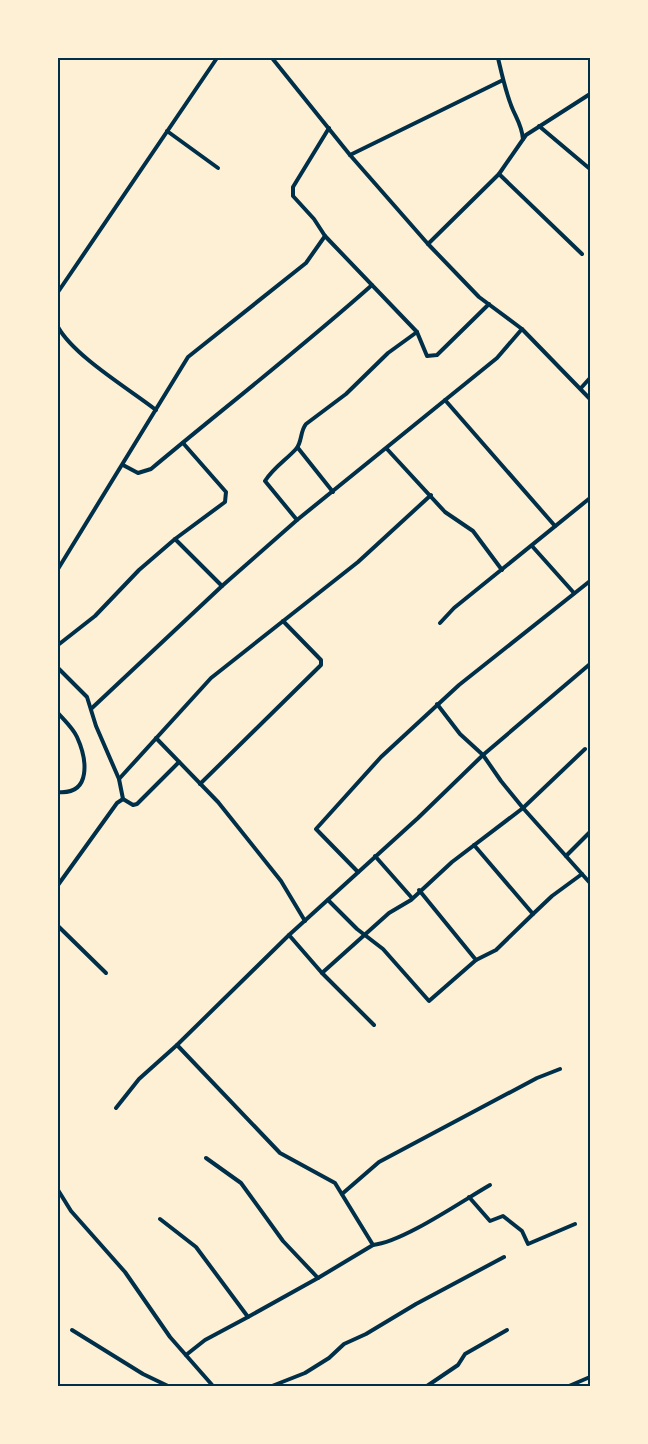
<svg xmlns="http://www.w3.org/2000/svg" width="648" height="1444" font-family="Signika,sans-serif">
<rect width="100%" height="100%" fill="#fdf0d5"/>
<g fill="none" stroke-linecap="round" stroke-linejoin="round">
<g stroke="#003049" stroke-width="4">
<path d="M272,58L350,155L428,244L479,297L522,329L590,399"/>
<path d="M498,58C502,75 506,94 513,110C518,121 522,127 523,139"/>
<path d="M539,126L590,169"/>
<path d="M329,128L293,187V196L314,219L325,236L417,332L427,356L437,355L489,304"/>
<path d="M167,131L218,168"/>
<path d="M350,155L503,80"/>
<path d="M499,174L582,254"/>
<path d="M428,244L499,174L526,135L590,94"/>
<path d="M58,292L217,58"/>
<path d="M58,327C74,356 129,389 156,410"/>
<path d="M581,388L590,378"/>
<path d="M445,400L555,526"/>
<path d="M298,448L333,492"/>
<path d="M387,449L445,512L473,531L502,570"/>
<path d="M123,465L138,473L151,469C224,408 300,349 372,285"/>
<path d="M297,520L265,481C273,468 286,460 296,449C302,443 300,431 306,424L346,394L388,353L417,332"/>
<path d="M175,539L222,586"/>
<path d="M532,546L574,593"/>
<path d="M58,569L188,357L306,263L325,236"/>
<path d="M440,623L454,608L590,498"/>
<path d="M58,645L95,616L139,570L175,539L225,502L226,492L183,443"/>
<path d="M58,668L87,697L96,726L119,779L123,799L133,805L137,804L179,762"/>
<path d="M437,704L460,734L483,755L501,781L523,808L590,883"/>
<path d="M92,708L222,586L297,520L497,358L522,329"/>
<path d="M58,713C64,720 73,728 77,737C87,759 92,795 58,792"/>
<path d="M156,738L218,802L281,881L305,921"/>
<path d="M119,779L211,678L358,562L431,495"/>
<path d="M200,784L321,665V660L283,621"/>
<path d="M474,845L533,914L552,896L582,874"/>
<path d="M375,856L412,898"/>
<path d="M566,856L590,832"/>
<path d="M358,872L316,829L381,757L459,685L590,581"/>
<path d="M58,885L117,803L123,799"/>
<path d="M328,900L357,929L383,949L429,1001L476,960L419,890"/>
<path d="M58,926L106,973"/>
<path d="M289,935L322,973L374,1025"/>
<path d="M476,960L496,950L533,914"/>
<path d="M322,973L389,913L411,900L452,862L523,808L585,749"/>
<path d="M177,1045L289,935L418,818L483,755L590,664"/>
<path d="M116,1108L139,1079L177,1045L280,1153L335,1183L373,1245L318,1278"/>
<path d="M206,1158L241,1183L283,1241L318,1278L248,1317"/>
<path d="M58,1190L71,1211L125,1272L170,1337L213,1386"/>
<path d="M342,1194L379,1162L537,1078L560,1069"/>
<path d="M469,1197L490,1221L503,1216L522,1231L528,1244L575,1224"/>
<path d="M160,1219L196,1247L248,1317L205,1340L186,1355"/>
<path d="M373,1245C403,1242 462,1201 490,1185"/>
<path d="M72,1330L143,1374L168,1386"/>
<path d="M272,1386L305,1373L329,1358L344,1344L366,1334L416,1304L504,1257"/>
<path d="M427,1386L458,1365L465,1354L507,1330"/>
<path d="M569,1386L590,1377"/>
</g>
</g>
<rect width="648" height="1444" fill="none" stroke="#fdf0d5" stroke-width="118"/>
<rect x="59" y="59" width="530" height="1326" fill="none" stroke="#003049" stroke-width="2"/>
</svg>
